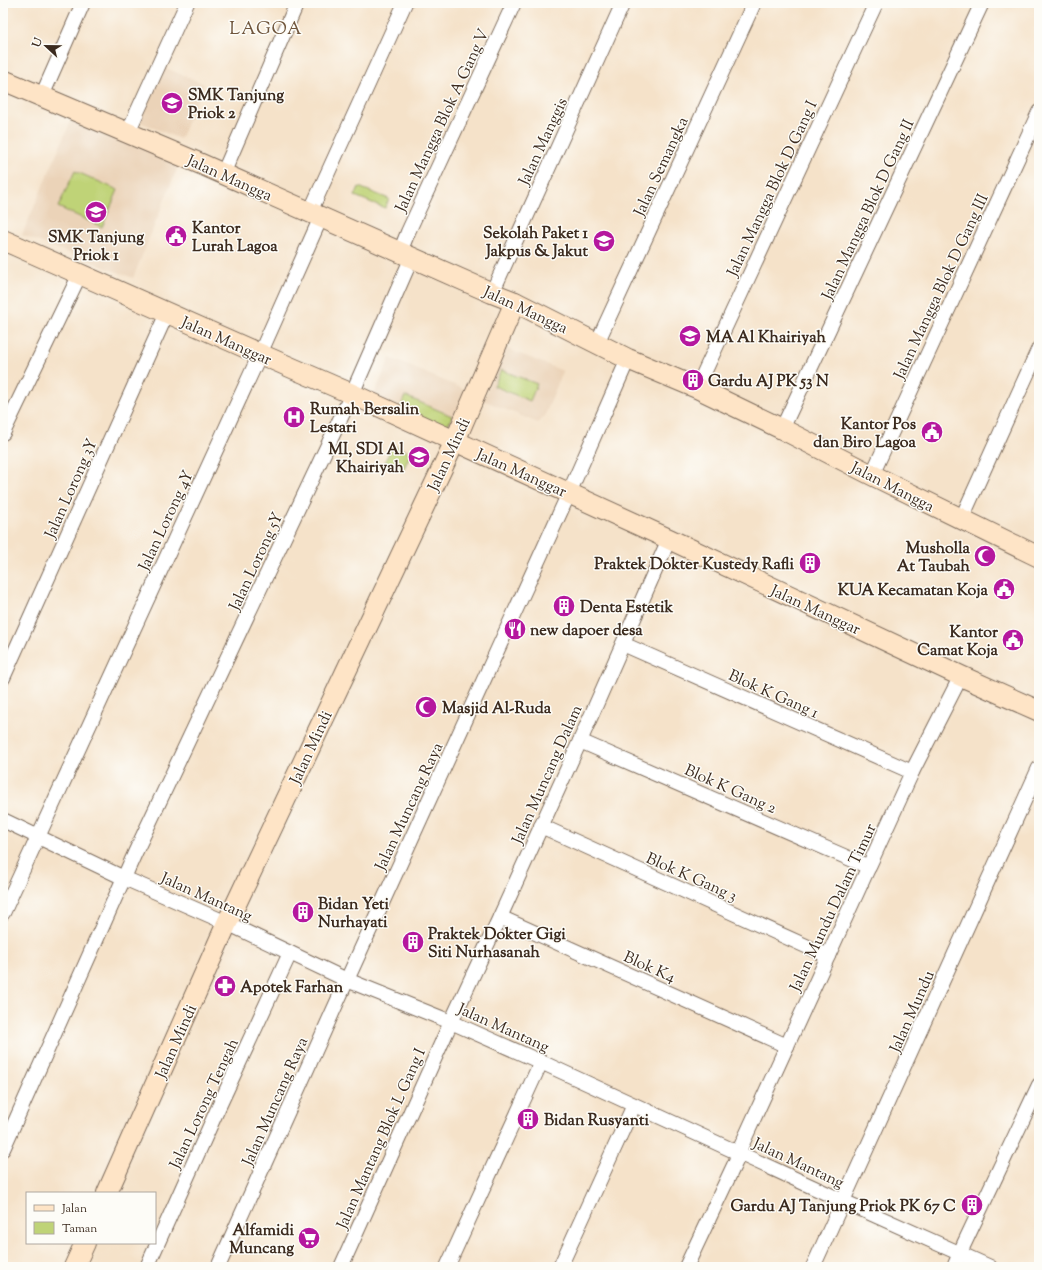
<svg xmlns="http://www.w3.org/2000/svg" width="1042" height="1270" font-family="'Sorts Mill Goudy',serif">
<rect width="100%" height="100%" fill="#fdfcf7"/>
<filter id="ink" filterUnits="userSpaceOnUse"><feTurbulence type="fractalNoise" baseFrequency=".025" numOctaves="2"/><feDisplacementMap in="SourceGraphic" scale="8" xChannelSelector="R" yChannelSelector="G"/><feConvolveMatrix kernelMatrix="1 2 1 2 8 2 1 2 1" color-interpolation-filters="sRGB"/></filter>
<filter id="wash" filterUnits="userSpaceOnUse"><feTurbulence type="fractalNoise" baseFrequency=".012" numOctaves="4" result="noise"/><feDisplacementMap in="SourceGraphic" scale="16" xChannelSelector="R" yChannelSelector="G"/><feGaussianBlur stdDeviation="0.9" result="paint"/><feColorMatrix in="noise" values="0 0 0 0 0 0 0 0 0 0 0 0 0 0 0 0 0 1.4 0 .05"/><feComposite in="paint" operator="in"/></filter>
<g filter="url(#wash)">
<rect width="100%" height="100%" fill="#f5e2c9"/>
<g fill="#ebd3b8">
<path d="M163,67L204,84L180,139L140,122Z"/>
<path d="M73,116L179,164L133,278L22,235Z"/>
<path d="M505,348L563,371L544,417L538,423L483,400Z"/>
<path d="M390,358L466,390L448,435L371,401Z"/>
</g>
<g fill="#bfd377" stroke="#7d7e4a">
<path d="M75,171L118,190L102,227L58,207Z"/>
<path d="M359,187L389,199L385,208L355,196Z"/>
<path d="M501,370L537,384L530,401L494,386Z"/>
<path d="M405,396L452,416L445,431L399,411Z"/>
<path d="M393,445L411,453L403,470L385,461Z"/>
</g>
</g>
<g filter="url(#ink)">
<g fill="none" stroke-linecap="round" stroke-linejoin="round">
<g stroke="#7c6a5a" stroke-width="16">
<g id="street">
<path d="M42,96L83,3"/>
<path d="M128,132L187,3"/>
<path d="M223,174L297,3"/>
<path d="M310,212L405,3"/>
<path d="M400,252L408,232L514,3"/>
<path d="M492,293L623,3"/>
<path d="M597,343L754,3"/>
<path d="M697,388L876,3"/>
<path d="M782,429L982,3"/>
<path d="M3,433L80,274"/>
<path d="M872,475L1039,112"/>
<path d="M961,520L1039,348"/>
<path d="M623,644L912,772"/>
<path d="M3,678L167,313"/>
<path d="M580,741L869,867"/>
<path d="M3,820L124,878L227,923L347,980L451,1022L541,1062L843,1201L990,1267"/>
<path d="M541,826L828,956"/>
<path d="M3,913L260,354L321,217"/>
<path d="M500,917L787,1046"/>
<path d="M3,1149L135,853L352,394L412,257"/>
<path d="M147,1267L215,1115L290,953"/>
<path d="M218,1267L347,980L569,493L628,359"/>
<path d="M341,1267L446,1033L500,917L580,741L669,539"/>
<path d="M447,1267L541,1062"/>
<path d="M560,1267L634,1105"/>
<path d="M686,1267L736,1161L738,1153L912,772L961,676"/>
<path d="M813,1267L1039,768"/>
<path d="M954,1267L964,1244L1039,1085"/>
</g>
</g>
<g stroke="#7c6a5a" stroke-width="22">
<g id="secondary">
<path d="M3,80L201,164L492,293L515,302L628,359L697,388L782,429L872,475L1039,557"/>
<path d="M3,240L260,354L352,394L669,539L961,676L1039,711"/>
<path d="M107,1193L227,923L455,441L515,302"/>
<path d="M74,1267L85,1243"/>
</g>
</g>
<use href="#street" stroke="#fff" stroke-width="14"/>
<use href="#secondary" stroke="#fee4c6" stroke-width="20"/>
</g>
</g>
<defs>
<g id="school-disc" transform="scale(1.15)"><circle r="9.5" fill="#b5179e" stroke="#fdfcf7"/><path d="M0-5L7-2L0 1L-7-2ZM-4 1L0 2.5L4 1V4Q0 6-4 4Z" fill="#fff"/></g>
<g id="civic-disc" transform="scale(1.15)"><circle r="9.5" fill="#b5179e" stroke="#fdfcf7"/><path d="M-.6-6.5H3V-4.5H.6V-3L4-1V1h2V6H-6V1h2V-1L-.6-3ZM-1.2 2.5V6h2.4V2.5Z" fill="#fff"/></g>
<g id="building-disc" transform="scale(1.15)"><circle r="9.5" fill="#b5179e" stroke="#fdfcf7"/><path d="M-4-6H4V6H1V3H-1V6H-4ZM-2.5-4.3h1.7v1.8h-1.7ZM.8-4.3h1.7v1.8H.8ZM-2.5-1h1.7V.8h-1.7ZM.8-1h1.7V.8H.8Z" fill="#fff"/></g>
<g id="hospital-disc" transform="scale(1.15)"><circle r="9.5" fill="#b5179e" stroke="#fdfcf7"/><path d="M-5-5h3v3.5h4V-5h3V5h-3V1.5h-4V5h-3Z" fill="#fff"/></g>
<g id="mosque-disc" transform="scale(1.15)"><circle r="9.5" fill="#b5179e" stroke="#fdfcf7"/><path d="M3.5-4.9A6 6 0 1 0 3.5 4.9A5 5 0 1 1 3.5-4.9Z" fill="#fff"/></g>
<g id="restaurant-disc" transform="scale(1.15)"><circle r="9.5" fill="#b5179e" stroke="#fdfcf7"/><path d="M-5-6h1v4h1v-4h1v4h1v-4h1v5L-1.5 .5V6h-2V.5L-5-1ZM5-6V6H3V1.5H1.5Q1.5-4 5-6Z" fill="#fff"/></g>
<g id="pharmacy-disc" transform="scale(1.15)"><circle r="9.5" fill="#b5179e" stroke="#fdfcf7"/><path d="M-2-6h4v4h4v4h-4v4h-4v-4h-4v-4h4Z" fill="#fff"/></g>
<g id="supermarket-disc" transform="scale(1.15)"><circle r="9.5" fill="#b5179e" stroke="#fdfcf7"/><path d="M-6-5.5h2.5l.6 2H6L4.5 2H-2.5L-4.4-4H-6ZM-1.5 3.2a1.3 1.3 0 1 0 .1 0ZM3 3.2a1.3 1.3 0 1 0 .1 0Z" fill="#fff"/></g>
</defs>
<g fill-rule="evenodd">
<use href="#school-disc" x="172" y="103"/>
<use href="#school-disc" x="96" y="212"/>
<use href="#civic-disc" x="176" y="236"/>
<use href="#school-disc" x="604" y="241"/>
<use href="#school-disc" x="690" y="336"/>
<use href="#building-disc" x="693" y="380"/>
<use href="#hospital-disc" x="294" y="417"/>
<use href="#civic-disc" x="932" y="432"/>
<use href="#school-disc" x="419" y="457"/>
<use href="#mosque-disc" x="985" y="556"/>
<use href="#building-disc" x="810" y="563"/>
<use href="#civic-disc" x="1004" y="589"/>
<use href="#building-disc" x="564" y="606"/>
<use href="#restaurant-disc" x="515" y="629"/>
<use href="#civic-disc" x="1013" y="640"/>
<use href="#mosque-disc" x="426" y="707"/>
<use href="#building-disc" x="303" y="912"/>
<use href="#building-disc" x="413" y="942"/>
<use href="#pharmacy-disc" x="225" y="986"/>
<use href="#building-disc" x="528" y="1119"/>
<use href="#building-disc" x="972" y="1205"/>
<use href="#supermarket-disc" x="309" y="1238"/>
</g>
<g text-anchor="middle" stroke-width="3" stroke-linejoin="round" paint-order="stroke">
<g font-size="16" font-weight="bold" fill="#3b2a1e" stroke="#fdfcf7" text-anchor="start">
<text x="188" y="100">SMK Tanjung<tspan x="188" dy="18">Priok 2</tspan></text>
<text x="192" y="233">Kantor<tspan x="192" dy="18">Lurah Lagoa</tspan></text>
<text x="588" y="238" text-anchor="end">Sekolah Paket 1<tspan x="588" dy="18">Jakpus &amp; Jakut</tspan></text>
<text x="96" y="242" text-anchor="middle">SMK Tanjung<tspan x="96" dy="18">Priok 1</tspan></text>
<text x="706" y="342">MA Al Khairiyah</text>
<text x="708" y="386">Gardu AJ PK 53 N</text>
<text x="310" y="414">Rumah Bersalin<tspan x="310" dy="18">Lestari</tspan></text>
<text x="916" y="429" text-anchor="end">Kantor Pos<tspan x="916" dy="18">dan Biro Lagoa</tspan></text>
<text x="404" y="454" text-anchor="end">MI, SDI Al<tspan x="404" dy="18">Khairiyah</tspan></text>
<text x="970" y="553" text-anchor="end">Musholla<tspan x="970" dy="18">At Taubah</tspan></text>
<text x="794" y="569" text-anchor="end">Praktek Dokter Kustedy Rafli</text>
<text x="988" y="595" text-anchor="end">KUA Kecamatan Koja</text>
<text x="580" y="612">Denta Estetik</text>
<text x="530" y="635">new dapoer desa</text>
<text x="998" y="637" text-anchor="end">Kantor<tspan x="998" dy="18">Camat Koja</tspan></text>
<text x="442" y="713">Masjid Al-Ruda</text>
<text x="318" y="909">Bidan Yeti<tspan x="318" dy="18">Nurhayati</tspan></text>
<text x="428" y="939">Praktek Dokter Gigi<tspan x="428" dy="18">Siti Nurhasanah</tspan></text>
<text x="240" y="992">Apotek Farhan</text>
<text x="544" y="1125">Bidan Rusyanti</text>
<text x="956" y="1211" text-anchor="end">Gardu AJ Tanjung Priok PK 67 C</text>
<text x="294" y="1235" text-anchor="end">Alfamidi<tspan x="294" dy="18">Muncang</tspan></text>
</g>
<g font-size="16" fill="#3b2a1e" stroke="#fdfcf7">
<text transform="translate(441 120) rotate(-65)" y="6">Jalan Mangga Blok A Gang V</text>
<text transform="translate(542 141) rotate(-65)" y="6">Jalan Manggis</text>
<text transform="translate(660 166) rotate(-65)" y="6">Jalan Semangka</text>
<text transform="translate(230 177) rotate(24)" y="6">Jalan Mangga</text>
<text transform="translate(771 188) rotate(-65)" y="6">Jalan Mangga Blok D Gang I</text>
<text transform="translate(867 209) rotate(-65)" y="6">Jalan Mangga Blok D Gang II</text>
<text transform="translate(940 286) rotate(-65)" y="6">Jalan Mangga Blok D Gang III</text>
<text transform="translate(526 309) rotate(25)" y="6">Jalan Mangga</text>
<text transform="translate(227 340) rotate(24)" y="6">Jalan Manggar</text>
<text transform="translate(448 454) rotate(-65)" y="6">Jalan Mindi</text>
<text transform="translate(522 472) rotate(24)" y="6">Jalan Manggar</text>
<text transform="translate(893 486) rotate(27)" y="6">Jalan Mangga</text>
<text transform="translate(70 488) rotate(-66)" y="6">Jalan Lorong 3Y</text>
<text transform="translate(165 520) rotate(-65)" y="6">Jalan Lorong 4Y</text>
<text transform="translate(255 561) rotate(-65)" y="6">Jalan Lorong 5Y</text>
<text transform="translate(816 609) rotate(25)" y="6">Jalan Manggar</text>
<text transform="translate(774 693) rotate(24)" y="6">Blok K Gang 1</text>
<text transform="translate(310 747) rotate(-65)" y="6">Jalan Mindi</text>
<text transform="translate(546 774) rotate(-66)" y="6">Jalan Muncang Dalam</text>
<text transform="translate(731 788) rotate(24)" y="6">Blok K Gang 2</text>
<text transform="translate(408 806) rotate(-65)" y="6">Jalan Muncang Raya</text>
<text transform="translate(692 876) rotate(24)" y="6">Blok K Gang 3</text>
<text transform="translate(207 896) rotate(24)" y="6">Jalan Mantang</text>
<text transform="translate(832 907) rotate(-65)" y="6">Jalan Mundu Dalam Timur</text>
<text transform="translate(650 966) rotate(24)" y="6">Blok K4</text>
<text transform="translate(911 1011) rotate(-66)" y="6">Jalan Mundu</text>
<text transform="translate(504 1027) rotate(24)" y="6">Jalan Mantang</text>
<text transform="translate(175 1041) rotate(-66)" y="6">Jalan Mindi</text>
<text transform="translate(274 1101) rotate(-66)" y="6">Jalan Muncang Raya</text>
<text transform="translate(203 1103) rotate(-65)" y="6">Jalan Lorong Tengah</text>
<text transform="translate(380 1138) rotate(-66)" y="6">Jalan Mantang Blok L Gang I</text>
<text transform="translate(799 1162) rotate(25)" y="6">Jalan Mantang</text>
</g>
<g font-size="18" letter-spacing="1" fill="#70563d" stroke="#fdfcf7">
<text x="266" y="34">LAGOA</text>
</g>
</g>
<rect width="1042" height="1270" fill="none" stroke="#fdfcf7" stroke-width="16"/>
<rect x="26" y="1192" width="130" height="52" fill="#fdfcf7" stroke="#afa8a0"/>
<rect x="34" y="1205" width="20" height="6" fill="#fee4c6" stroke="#afa8a0"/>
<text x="62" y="1212" font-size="12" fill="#3b2a1e">Jalan</text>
<rect x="34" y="1222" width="20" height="12" fill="#bfd377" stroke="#afa8a0"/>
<text x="62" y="1232" font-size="12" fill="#3b2a1e">Taman</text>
<g transform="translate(46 46) rotate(292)" stroke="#fdfcf7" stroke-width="3" paint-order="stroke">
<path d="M0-3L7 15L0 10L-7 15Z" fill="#3b2a1e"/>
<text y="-6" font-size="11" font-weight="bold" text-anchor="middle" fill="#3b2a1e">U</text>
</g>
</svg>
